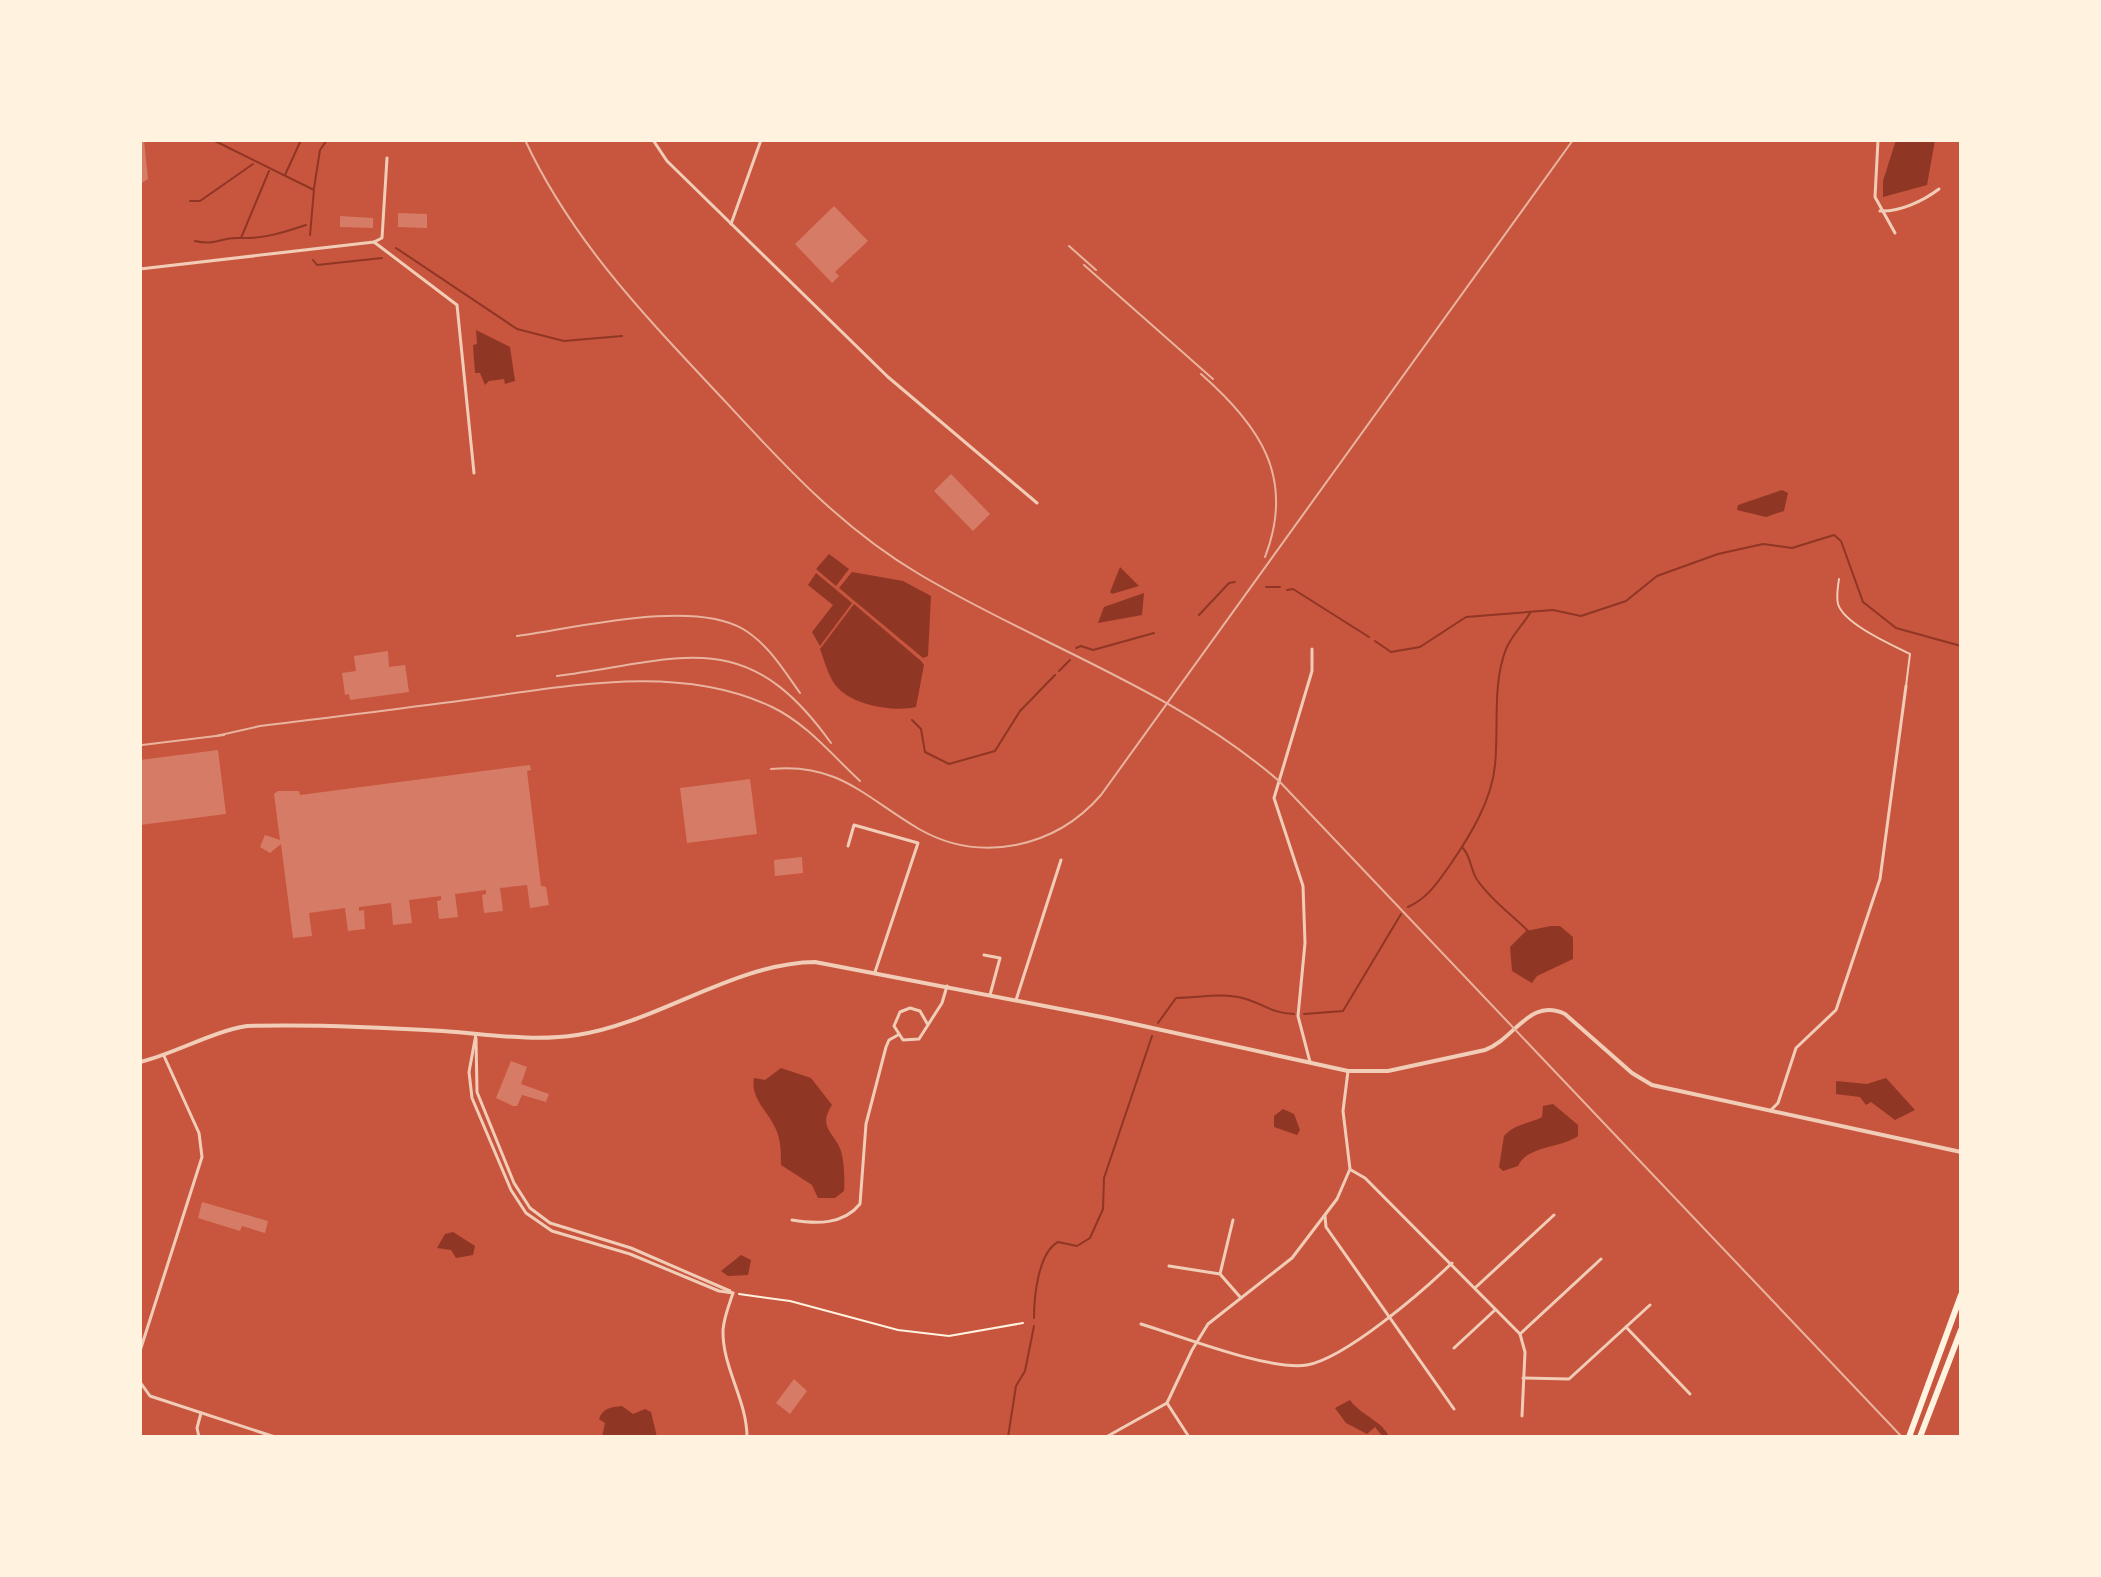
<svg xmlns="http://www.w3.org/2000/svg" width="2101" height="1577" font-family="Arial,sans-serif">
<rect width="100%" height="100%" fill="#c8553d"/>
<g fill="#8f3625">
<path d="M1896,140H1935L1927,185L1883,197V181Z"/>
<path d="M476,330L510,347L515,381L505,384L504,379L489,381L485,385L480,373H475L473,345L477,344Z"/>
<path d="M1782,490L1788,493L1784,511L1766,517L1737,510L1738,505Z"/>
<path d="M829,554L849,569L836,586L816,569Z"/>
<path d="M1120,567L1139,586L1112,594L1110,592Z"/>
<path d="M852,572L903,581L931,596L928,656L923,658L839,588Z"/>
<path d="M816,573L852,603L820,646L812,632L833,605L808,585Z"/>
<path d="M1144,593L1142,615L1098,623L1104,607Z"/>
<path d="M854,604L921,661L924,665L916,707C895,712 856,706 839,689C829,680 825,662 820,649Z"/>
<path d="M1551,926H1560L1573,937V959L1537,976L1532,983L1512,971L1510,947L1526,931Z"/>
<path d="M781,1068L811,1078L832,1105C817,1128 835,1133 841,1151C844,1161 845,1180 844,1191L835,1198H818L812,1185L781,1165C781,1154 781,1142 777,1132C770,1112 750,1100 754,1078L765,1080Z"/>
<path d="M1886,1078L1915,1110L1895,1120L1871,1102L1866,1105L1860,1097L1836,1094V1081L1867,1084Z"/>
<path d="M1553,1104L1578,1125V1136C1560,1149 1528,1145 1518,1166L1503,1171L1499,1167L1504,1136C1515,1123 1530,1124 1542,1117L1543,1106Z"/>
<path d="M1283,1109L1294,1114L1300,1130L1297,1135L1274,1127V1116Z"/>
<path d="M453,1232L475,1246L473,1255L456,1258L451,1250L437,1248L445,1234Z"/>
<path d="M741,1255L751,1260L748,1275L728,1276L721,1271Z"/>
<path d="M1350,1400C1360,1415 1383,1421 1389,1437H1383L1375,1427L1367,1434L1346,1423L1335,1408Z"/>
<path d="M622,1406L633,1414L645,1409L651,1412L657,1437H602L605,1423L599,1419C603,1408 611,1407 622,1406Z"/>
</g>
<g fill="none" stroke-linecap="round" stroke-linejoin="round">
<g stroke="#8f3625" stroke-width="2">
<path d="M213,140L314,190L310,235"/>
<path d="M285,175L301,140"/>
<path d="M314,188L320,150L327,140"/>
<path d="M190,201H200L253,164"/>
<path d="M241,238L269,171"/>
<path d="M195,241C215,246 222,237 239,238C263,239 282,233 306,225"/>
<path d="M396,248L517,329L564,341L622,336"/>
<path d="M313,260L317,265L382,258"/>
<path d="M1266,587H1280"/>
<path d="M1287,590L1293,589L1369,637"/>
<path d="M1199,615L1229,583L1235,582"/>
<path d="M1375,641L1391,652L1420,647L1466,617L1553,610L1581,616L1626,601L1657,576L1718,554L1763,544L1792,548L1834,535L1841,541L1863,602L1896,628L1961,646"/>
<path d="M1076,648L1081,646L1093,650L1154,633"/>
<path d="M1059,671L1070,660"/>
<path d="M912,720L921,729L925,752L949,764L995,751L1020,711L1055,675"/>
<path d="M1462,847C1472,857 1470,871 1478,881C1491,900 1512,915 1528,931"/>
<path d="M1408,907C1428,898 1437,883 1450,865C1470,836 1492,800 1495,765C1499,727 1492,685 1506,649C1512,635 1522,626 1530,613"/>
<path d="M1304,1014L1343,1011L1401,914"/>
<path d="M1158,1023L1176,998C1198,998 1223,992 1246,999C1265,1005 1272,1013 1294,1014"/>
<path d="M1034,1318C1034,1297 1038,1253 1058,1242L1077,1246L1090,1238L1103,1209L1104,1178L1152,1036"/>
<path d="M1008,1437L1016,1386L1025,1371L1034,1326"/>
</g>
</g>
<g fill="#d67c66">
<path d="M140,140H144L148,179L140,184Z"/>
<path d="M834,206L868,241L835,272L839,276L832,283L795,244Z"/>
<path d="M398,213L427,214V228L398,227Z"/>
<path d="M340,216L373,218V228L340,227Z"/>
<path d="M951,474L990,514L973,531L934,491Z"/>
<path d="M388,651L389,667L405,665L409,692L350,700L349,694L345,695L342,673L356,671L354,656Z"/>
<path d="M218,750L226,814L140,825V760Z"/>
<path d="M530,765L531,770L527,771L541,886L546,887L549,905L530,908L527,885L500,888L503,911L484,913L482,895L486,894V890L455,894L458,917L439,919L437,901L441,900V896L409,900L412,923L393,925L391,903L359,907V911L364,910L365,929L348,931L345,908L309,913L312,936L293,938L281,844L270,853L260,847L265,835L280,840L274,794L278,791H299L300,795Z"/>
<path d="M750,779L757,834L687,843L680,788Z"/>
<path d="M802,857L803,873L775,876L774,860Z"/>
<path d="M511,1061L527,1067L521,1084L549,1094L546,1102L522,1095L517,1106H513L496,1098Z"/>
<path d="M202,1202L268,1221L265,1233L242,1226L240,1231L198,1218Z"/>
<path d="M794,1379L807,1391L790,1414L776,1403Z"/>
</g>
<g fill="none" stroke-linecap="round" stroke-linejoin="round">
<path stroke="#fff3e0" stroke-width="2" d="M739,1294L790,1301L898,1330L949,1336L1023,1323"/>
<path stroke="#f1ccb7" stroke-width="2" d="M1839,579C1838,587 1836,596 1838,604C1844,624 1892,645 1910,654L1906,686"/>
<g stroke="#f1ccb7" stroke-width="3">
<path d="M653,140L667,161L888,377L1037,503"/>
<path d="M1878,140L1875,197L1895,233"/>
<path d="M1880,211C1900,212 1923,201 1939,189"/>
<path d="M731,224L761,140"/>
<path d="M374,242L382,238L387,158"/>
<path d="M140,269L374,242L457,305L474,473"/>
<path d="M848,846L854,825L918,843L875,972"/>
<path d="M984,955L1000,958L990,995"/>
<path d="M1016,1000L1061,860"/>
<path d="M928,1025L920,1011L910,1008L900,1012L894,1026L903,1040L919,1039L942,1003L947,986"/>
<path d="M476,1034L469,1072L472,1098L511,1190L526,1213L552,1231L630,1254L719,1291L733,1293"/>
<path d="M476,1038L477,1092L514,1183L530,1208L550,1223L631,1248L730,1291"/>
<path d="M1310,1062L1298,1016L1305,943L1303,886L1274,798L1312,671V649"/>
<path d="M1771,1110L1778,1103L1796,1048L1836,1010L1880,879L1906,686"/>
<path d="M1351,1170L1365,1178L1520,1334L1525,1352L1522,1416"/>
<path d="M1325,1216L1326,1227L1454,1409"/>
<path d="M792,1220C816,1224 843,1225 860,1204L866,1124L886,1047L889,1040L898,1035"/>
<path d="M1169,1266L1220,1274L1241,1298"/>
<path d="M1220,1274L1233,1220"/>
<path d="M1476,1287L1554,1215"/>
<path d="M733,1293C729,1305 724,1317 723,1330C722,1367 747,1400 747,1437"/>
<path d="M1141,1324C1181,1336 1269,1371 1307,1365C1346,1358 1423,1291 1452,1263"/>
<path d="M1626,1327L1690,1394"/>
<path d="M1520,1334L1601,1259"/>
<path d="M1454,1348L1495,1310"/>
<path d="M140,1351L202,1157L199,1133L164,1056"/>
<path d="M1523,1378L1569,1379L1650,1305"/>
<path d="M140,1382L150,1396L275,1437"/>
<path d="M1167,1403L1189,1437"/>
<path d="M199,1437L197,1428L201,1413"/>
<path d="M1106,1437L1167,1403L1192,1350L1208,1324L1292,1258L1337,1199L1350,1169L1343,1111L1348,1071"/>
</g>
<path stroke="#f1ccb7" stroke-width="4" d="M140,1062C177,1053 210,1032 247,1026C312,1024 378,1027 443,1031C486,1034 533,1042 577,1035C657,1023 734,963 815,962L1107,1018L1348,1071H1388L1485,1050C1515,1039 1529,997 1565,1014L1632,1073L1652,1085L1961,1152"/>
<g stroke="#fff3e0" stroke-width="6">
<path d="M1909,1437L1961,1295"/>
<path d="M1920,1437L1961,1330"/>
</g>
<g stroke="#e9b49f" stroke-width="2">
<path d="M525,140C572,241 646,317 722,398C782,463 841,528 919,574C1038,645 1173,689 1279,781L1902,1437"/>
<path d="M1069,246L1096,270"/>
<path d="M1084,265L1213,379"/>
<path d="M1201,374C1259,425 1296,477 1265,557"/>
<path d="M517,636C576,628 692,599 743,629C768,644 783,669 800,693"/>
<path d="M557,676C684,659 746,624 831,743"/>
<path d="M216,736L260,726C329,718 397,709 466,700C565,687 678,662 772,707C806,723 833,756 860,781"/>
<path d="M142,745L224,735"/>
<path d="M771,769C838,762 866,798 919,829C980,864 1055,848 1101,795L1573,140"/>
</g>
</g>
<rect width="2101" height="1577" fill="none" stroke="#fff3e0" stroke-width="284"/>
</svg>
